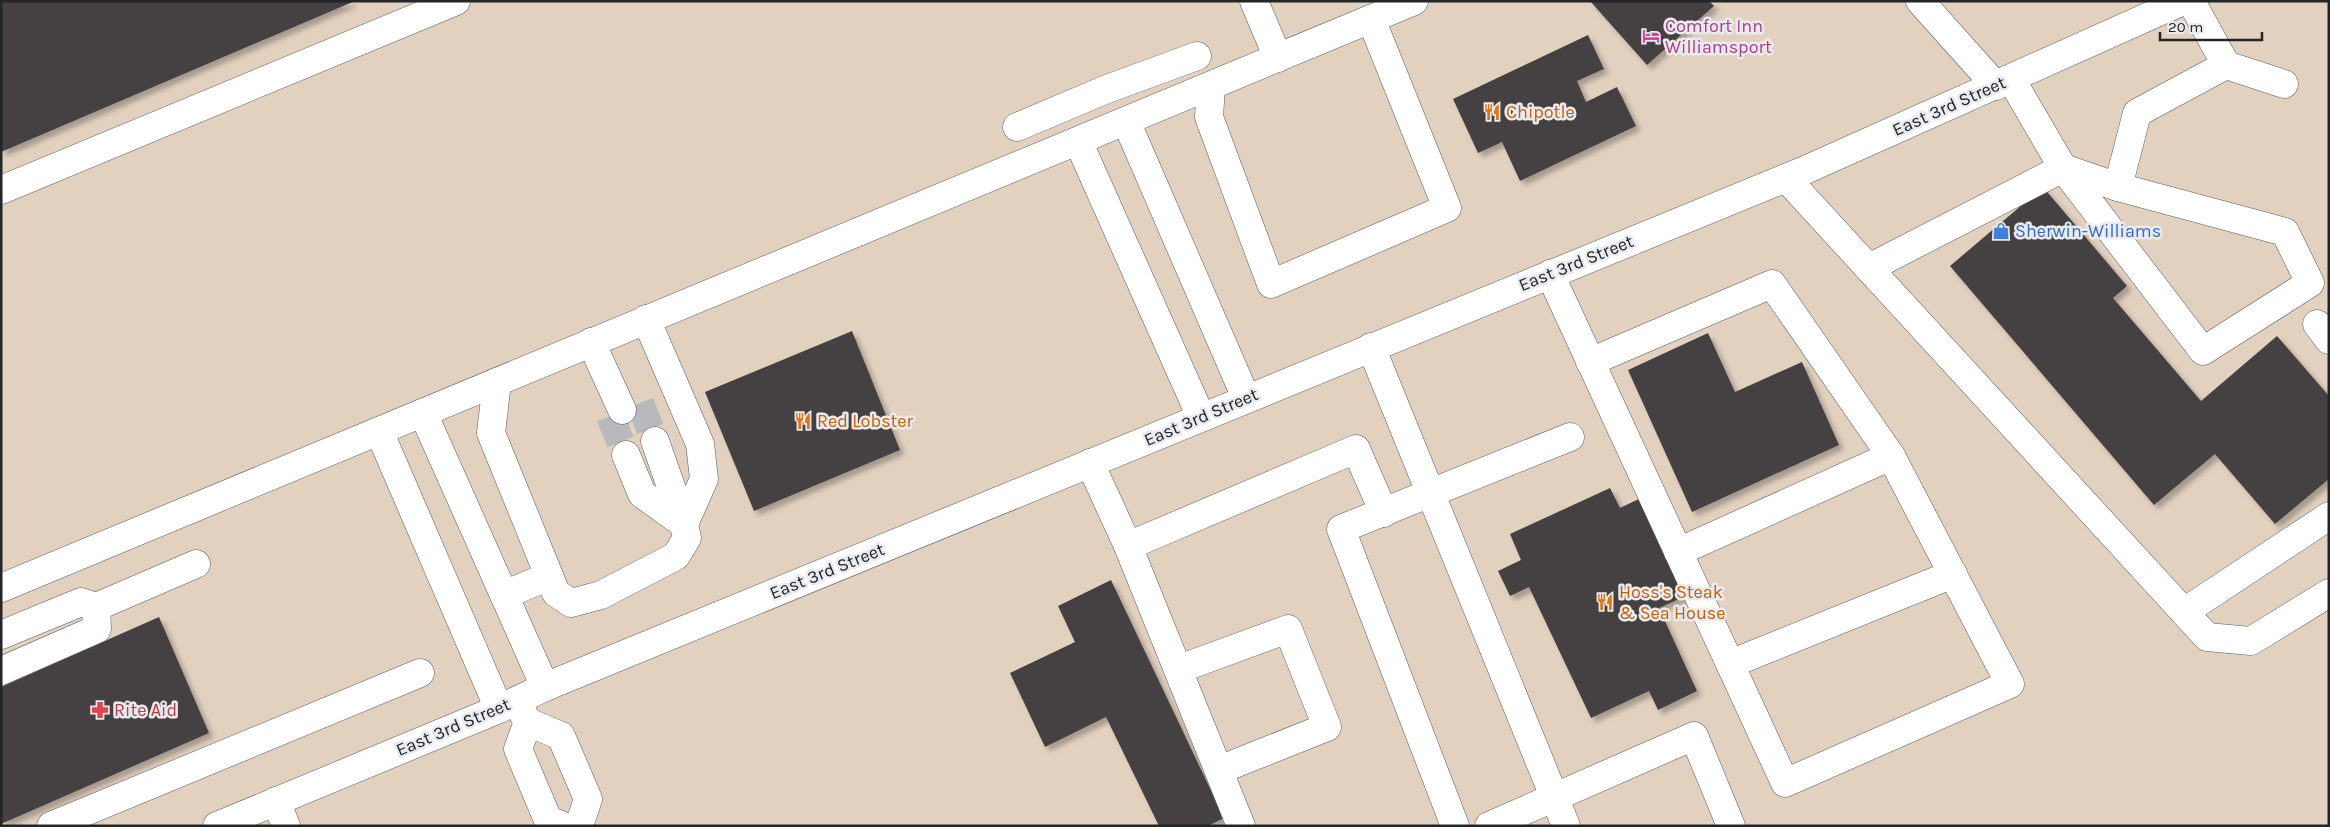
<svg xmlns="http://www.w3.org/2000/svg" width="2330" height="827" font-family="Karla,sans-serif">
<defs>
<filter id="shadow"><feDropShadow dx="4.5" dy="4.5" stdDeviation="2.5" flood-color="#0004"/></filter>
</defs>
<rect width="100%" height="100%" fill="#dcdee2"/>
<rect fill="#e3d1c0" x="1" y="1" width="2328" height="825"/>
<g fill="#454143" filter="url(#shadow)">
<path d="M1,1H355L1,152Z"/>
<path d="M1590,1H1709L1714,6L1647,65Z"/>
<path d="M1588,35L1604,69L1577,81L1586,102L1617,87L1636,126L1520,181L1502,142L1478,153L1453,99Z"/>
<path d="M2043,187L2127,286L2113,298L2201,401L2277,336L2329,396V479L2275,524L2215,454L2154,505L1950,266Z"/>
<path d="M852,331L900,450L754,511L705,392Z"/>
<path d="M1708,333L1735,392L1802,362L1839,445L1692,512L1628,370Z"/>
<path d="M1610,488L1620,508L1643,497L1688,595L1659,608L1697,691L1658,710L1649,691L1591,718L1529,587L1510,596L1498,571L1521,560L1510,534Z"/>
<path d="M1111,580L1224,818L1208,826H1159L1106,717L1045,747L1010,673L1075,642L1058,606Z"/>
<path d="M159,617L209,733L1,824V687Z"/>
</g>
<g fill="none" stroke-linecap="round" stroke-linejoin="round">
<g stroke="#b7b9bd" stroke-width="28" stroke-dasharray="28 14" stroke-linecap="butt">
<path d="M640,403L655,441"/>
<path d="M610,416L626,455"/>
</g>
<g stroke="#5a5c5f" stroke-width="29">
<g id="minor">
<path d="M1254,1L1278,58"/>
<path d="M1920,1L1996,86"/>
<path d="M2191,1L2226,65L2284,84"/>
<path d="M1211,86L1209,117L1271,284L1447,208L1371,19"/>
<path d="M1126,121L1246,398"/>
<path d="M1017,127L1107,89L1197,56"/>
<path d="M1078,141L1201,417"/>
<path d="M1786,178L2207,637L2251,641L2329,593"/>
<path d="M2118,187L2137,113L2226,65"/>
<path d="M1,190L456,1"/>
<path d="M1869,268L2063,168L2118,187L2285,232L2310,283L2203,351L2063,168L2011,79"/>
<path d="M1550,274L1785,783L2010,684L1891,456L1678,552"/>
<path d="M2317,324L2329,340"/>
<path d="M591,342L622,410"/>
<path d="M1371,347L1566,826"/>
<path d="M1590,362L1772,284L1891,456"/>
<path d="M497,382L491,433L556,593L571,603L601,595L676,556L687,538L684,524L704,479L700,444L646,319"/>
<path d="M423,413L545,687"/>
<path d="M379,431L499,709"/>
<path d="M655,441L684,524"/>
<path d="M626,455L642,494L684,524"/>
<path d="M1090,463L1128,546"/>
<path d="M1,588L1414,1"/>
<path d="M504,595L549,576"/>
<path d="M2184,612L2329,516"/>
<path d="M1,635L81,602L96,607L196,564"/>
<path d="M1730,664L1953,574"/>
<path d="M1179,669L1288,629L1327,727L1219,770"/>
<path d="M1,671L97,629L96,607"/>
<path d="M516,701L528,722L561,736L588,799L579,826"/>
<path d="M528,722L518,749L548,820L563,826"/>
<path d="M276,801L286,826"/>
<path d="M51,826L420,673"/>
<path d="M1241,826L1128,546L1356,449L1384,513"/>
<path d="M1455,826L1341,529L1570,437"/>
<path d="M1489,826L1694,736L1731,826"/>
</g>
</g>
<g stroke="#5a5c5f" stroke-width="29">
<path id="major" d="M217,826L499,709L545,687L1803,171L2183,1"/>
</g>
<use href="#minor" stroke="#fff" stroke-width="28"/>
<use href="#major" stroke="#fff" stroke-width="28"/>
</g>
<defs>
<g id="hotel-bare" transform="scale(1.35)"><path d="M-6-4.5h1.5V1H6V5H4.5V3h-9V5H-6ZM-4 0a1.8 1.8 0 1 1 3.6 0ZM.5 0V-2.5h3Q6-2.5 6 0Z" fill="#d1479c" stroke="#e9ebef" stroke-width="2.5" paint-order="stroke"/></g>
<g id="restaurant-bare" transform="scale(1.35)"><path d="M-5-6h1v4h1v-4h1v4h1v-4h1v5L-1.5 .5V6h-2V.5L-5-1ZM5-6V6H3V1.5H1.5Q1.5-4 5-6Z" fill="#e8710a" stroke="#e9ebef" stroke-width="2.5" paint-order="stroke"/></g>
<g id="shop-bare" transform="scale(1.35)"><path d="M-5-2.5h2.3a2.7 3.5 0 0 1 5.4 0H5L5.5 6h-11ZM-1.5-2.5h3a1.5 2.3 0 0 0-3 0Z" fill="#3f7fe0" stroke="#e9ebef" stroke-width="2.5" paint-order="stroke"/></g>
<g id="pharmacy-bare" transform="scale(1.35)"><path d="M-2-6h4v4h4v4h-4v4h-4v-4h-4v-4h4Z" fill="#e0444e" stroke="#e9ebef" stroke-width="2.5" paint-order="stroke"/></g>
</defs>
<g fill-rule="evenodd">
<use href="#hotel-bare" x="1651" y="36"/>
<use href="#restaurant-bare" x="1492" y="112"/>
<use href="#shop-bare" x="2001" y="231"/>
<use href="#restaurant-bare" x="803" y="421"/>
<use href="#restaurant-bare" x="1605" y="602"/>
<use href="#pharmacy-bare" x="100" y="710"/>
</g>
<g text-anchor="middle" stroke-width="5" stroke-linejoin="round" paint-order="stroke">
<g font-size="18" fill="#b23c85" stroke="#e9ebef" text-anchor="start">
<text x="1665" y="32">Comfort Inn<tspan x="1665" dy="21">Williamsport</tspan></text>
</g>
<g font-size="18" fill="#242527" stroke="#e9ebef">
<text transform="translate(1949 106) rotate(-24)" y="6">East 3rd Street</text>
<text transform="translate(1576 263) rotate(-22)" y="6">East 3rd Street</text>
<text transform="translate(1201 417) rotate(-23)" y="6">East 3rd Street</text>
<text transform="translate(827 571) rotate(-22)" y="6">East 3rd Street</text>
<text transform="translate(453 727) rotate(-23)" y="6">East 3rd Street</text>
</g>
<g font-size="18" fill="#c56008" stroke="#e9ebef" text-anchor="start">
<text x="1506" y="118">Chipotle</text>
<text x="817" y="427">Red Lobster</text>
<text x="1619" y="598">Hoss's Steak<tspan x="1619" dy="21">&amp; Sea House</tspan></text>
</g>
<g font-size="18" fill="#366cbe" stroke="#e9ebef" text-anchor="start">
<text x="2015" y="237">Sherwin-Williams</text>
</g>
<g font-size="18" fill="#be3a42" stroke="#e9ebef" text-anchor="start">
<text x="114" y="716">Rite Aid</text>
</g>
</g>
<rect width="2330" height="827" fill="none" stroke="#242527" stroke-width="5"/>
<path d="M2160 32v8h102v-8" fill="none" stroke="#242527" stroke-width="2.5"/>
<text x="2168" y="32" font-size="15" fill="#242527" stroke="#e9ebef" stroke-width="4" paint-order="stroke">20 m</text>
</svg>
